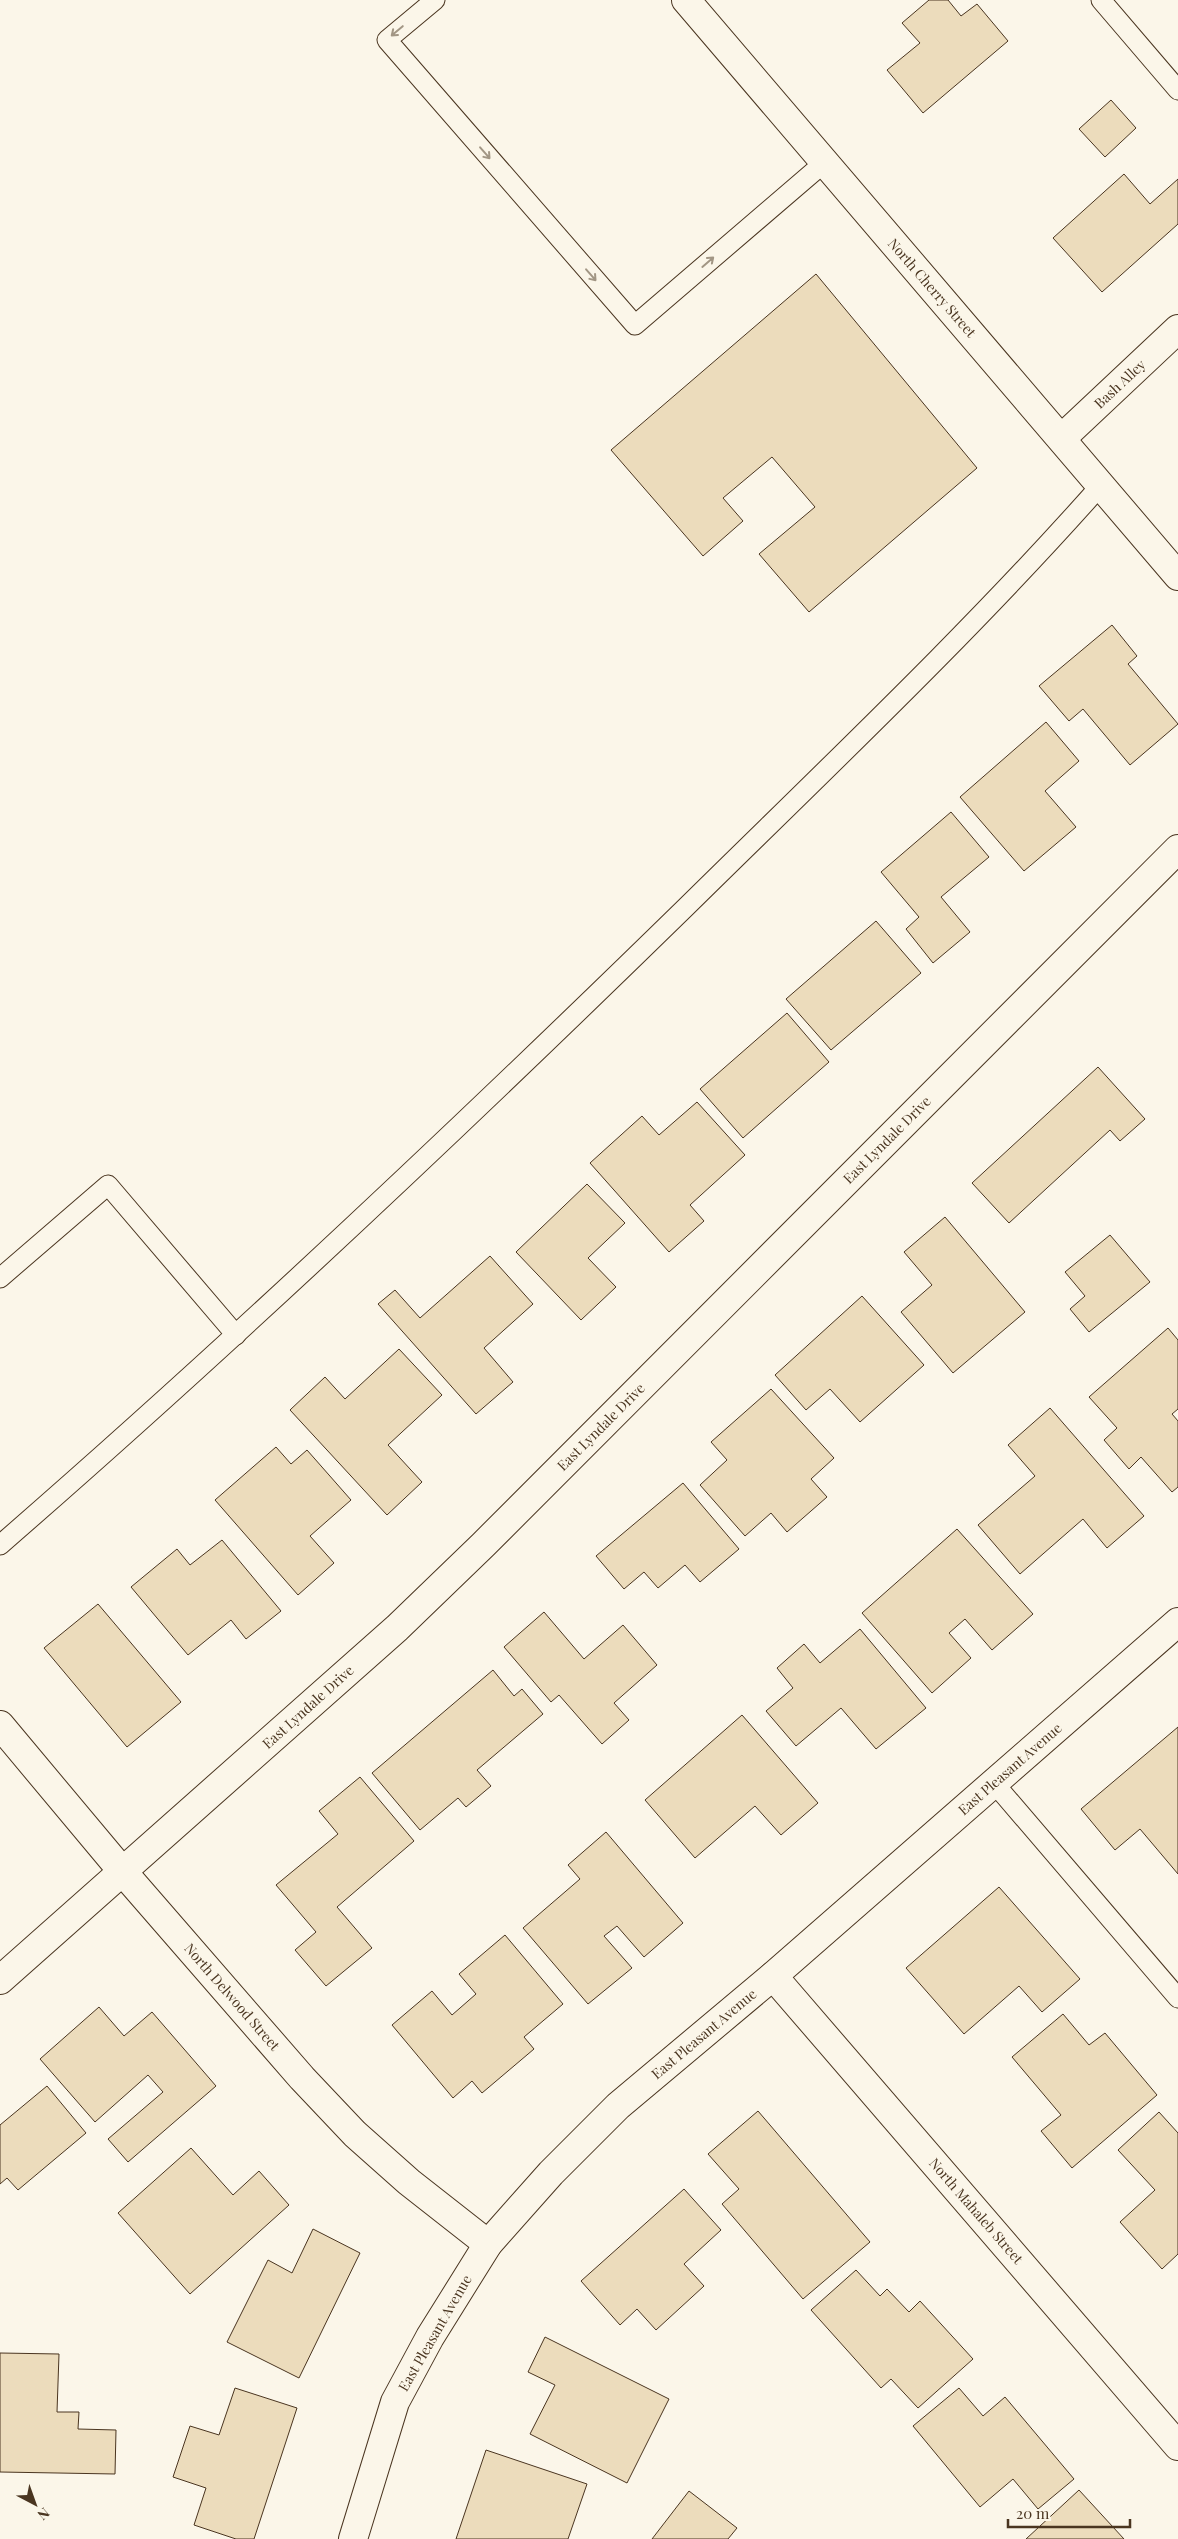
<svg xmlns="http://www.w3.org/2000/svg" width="1178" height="2539" font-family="'Playfair Display',serif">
<rect width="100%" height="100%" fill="#fbf6e9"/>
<g fill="#ecdcbc" stroke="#4a3520">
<path d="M929,0H948L961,16L977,4L1008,41L923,113L887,70L920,43L902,23Z"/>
<path d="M1111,100L1136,128L1105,157L1079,129Z"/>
<path d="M1124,174L1150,204L1178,179V224L1102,292L1053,238Z"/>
<path d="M816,274L977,468L809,612L759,554L815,507L772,457L723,498L743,521L703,556L611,450Z"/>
<path d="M1112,625L1137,656L1128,664L1178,724L1130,765L1083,709L1069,721L1039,686Z"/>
<path d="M1046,722L1079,761L1045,791L1076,827L1024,871L960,797Z"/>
<path d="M951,812L989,857L941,897L970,932L933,963L906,929L919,917L881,872Z"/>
<path d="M876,921L921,973L831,1050L786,999Z"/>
<path d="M787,1013L829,1062L743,1138L700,1089Z"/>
<path d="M1098,1067L1145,1119L1120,1141L1110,1130L1009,1223L972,1183Z"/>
<path d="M697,1102L745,1155L690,1205L704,1221L669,1252L590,1163L642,1116L659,1135Z"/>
<path d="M587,1184L625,1223L588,1258L616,1287L581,1320L516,1252Z"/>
<path d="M945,1217L1025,1312L953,1373L901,1312L932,1285L904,1252Z"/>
<path d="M1110,1235L1150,1282L1089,1332L1070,1309L1085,1296L1065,1272Z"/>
<path d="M490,1256L533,1304L484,1348L513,1382L476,1414L378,1304L395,1290L420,1318Z"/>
<path d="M862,1296L924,1365L860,1422L830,1389L806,1410L775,1375Z"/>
<path d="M1168,1328L1178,1340V1409L1172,1414L1178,1421V1487L1172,1492L1141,1457L1129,1469L1104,1440L1117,1428L1089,1397Z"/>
<path d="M399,1349L442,1395L388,1445L422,1482L387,1515L290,1410L325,1377L345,1399Z"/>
<path d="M771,1389L834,1458L811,1479L827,1497L787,1532L771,1513L745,1536L700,1485L727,1460L711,1442Z"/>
<path d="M1050,1408L1144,1516L1107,1548L1083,1519L1020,1574L978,1525L1035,1476L1008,1445Z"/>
<path d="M276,1447L291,1464L307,1450L351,1500L310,1536L334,1563L298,1595L215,1500Z"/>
<path d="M683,1483L739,1549L700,1582L685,1565L658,1588L644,1572L624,1589L596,1556Z"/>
<path d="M957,1529L1033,1614L992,1650L965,1619L949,1633L971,1658L932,1693L862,1613Z"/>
<path d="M222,1540L281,1611L246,1639L231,1620L188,1655L131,1587L177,1549L190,1565Z"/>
<path d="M98,1604L181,1702L127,1747L44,1648Z"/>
<path d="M544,1612L584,1659L623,1625L657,1665L614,1703L629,1720L602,1744L559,1695L551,1702L504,1647Z"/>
<path d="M860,1629L926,1708L876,1749L841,1708L796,1746L766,1711L793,1688L777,1668L804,1644L820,1663Z"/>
<path d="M493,1670L514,1696L522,1689L543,1714L477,1770L491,1786L466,1807L458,1798L420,1830L372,1773Z"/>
<path d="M742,1715L818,1803L781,1835L755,1806L695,1858L645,1800Z"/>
<path d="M1178,1727V1874L1140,1829L1115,1850L1081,1809Z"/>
<path d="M360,1777L414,1841L337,1907L372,1948L326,1986L295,1950L316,1932L276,1885L338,1834L319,1811Z"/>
<path d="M606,1832L683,1923L644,1957L617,1926L604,1936L632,1968L588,2004L523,1928L580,1879L568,1865Z"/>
<path d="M999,1887L1080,1979L1042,2012L1019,1986L964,2034L906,1968Z"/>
<path d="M505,1935L563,2004L524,2037L534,2049L482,2093L472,2081L453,2098L392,2025L432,1991L452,2015L476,1994L459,1974Z"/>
<path d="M99,2007L124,2036L152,2012L216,2086L128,2162L108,2139L163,2092L148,2075L95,2122L40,2059Z"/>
<path d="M1063,2014L1089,2045L1105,2033L1157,2095L1072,2168L1041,2131L1061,2115L1012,2057Z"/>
<path d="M47,2086L86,2133L18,2190L7,2178L0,2184V2125Z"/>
<path d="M758,2111L870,2242L803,2299L722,2204L739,2189L708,2154Z"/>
<path d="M1159,2112L1178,2133V2254L1162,2269L1120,2222L1155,2190L1118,2150Z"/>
<path d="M191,2148L233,2195L259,2171L289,2205L190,2294L118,2213Z"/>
<path d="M684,2189L721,2230L684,2264L704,2286L656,2330L637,2309L620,2325L581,2281Z"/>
<path d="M313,2229L360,2253L299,2378L227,2342L268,2260L292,2273Z"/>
<path d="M856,2270L880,2296L887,2289L909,2312L920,2301L973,2359L918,2408L891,2379L881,2388L811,2310Z"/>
<path d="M545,2337L669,2399L627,2483L530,2434L555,2385L528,2372Z"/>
<path d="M0,2353L59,2354L57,2412H79L78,2429L116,2430L115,2474L0,2472Z"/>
<path d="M235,2388L297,2408L254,2539H236L194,2525L206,2488L173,2477L190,2426L219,2435Z"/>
<path d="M959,2388L983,2416L1005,2397L1074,2479L1038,2509L1013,2479L980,2507L913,2426Z"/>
<path d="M486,2450L587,2484L568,2539H456Z"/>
<path d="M1079,2490L1124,2539H1026Z"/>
<path d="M689,2491L737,2528L728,2539H652Z"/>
</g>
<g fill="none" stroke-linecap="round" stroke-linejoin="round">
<g stroke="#4a3520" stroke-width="21">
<g id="lane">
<path d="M435,0L387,40L635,325L825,162"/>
<path d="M1101,0L1178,90"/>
<path d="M0,1278L108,1185L236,1335"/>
<path d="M0,1545C236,1340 463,1125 686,907C826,769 971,632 1101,485"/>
<path d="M994,1783L1178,1998"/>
</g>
</g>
<g stroke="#4a3520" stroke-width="30">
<g id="street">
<path d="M686,0L1178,576"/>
<path d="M1062,438L1178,329"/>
<path d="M0,1725L123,1872L302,2078L355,2134L409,2182L488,2244"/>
<path d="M773,1976L1178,2446"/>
<path d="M0,1980L397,1628L483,1545L1178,849"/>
<path d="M353,2539L395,2402L430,2337L488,2244L551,2173L618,2106L773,1976L1178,1622"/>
</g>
</g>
<use href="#lane" stroke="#fbf6e9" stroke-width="19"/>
<use href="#street" stroke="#fbf6e9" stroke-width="28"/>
</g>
<defs><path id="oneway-shaft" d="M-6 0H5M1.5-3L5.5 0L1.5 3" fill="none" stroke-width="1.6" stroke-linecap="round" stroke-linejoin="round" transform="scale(1.25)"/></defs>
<g stroke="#a29684">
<use href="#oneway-shaft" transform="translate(397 31) rotate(140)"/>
<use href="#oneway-shaft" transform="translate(485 153) rotate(49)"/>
<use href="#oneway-shaft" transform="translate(708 262) rotate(-41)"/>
<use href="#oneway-shaft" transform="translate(591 275) rotate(49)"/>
</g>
<g text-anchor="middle" stroke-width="4" stroke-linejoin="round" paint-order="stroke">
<g font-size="14" fill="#4a3520" stroke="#fbf6e9">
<text transform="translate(932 288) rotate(49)" y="5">North Cherry Street</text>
<text transform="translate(1120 384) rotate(-43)" y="5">Bash Alley</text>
<text transform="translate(887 1140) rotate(-45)" y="5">East Lyndale Drive</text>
<text transform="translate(601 1427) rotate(-45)" y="5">East Lyndale Drive</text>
<text transform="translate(308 1707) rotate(-42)" y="5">East Lyndale Drive</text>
<text transform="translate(1010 1769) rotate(-41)" y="5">East Pleasant Avenue</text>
<text transform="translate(232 1997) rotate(49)" y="5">North Delwood Street</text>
<text transform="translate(704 2034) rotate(-40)" y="5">East Pleasant Avenue</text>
<text transform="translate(976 2211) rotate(49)" y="5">North Mahaleb Street</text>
<text transform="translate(435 2333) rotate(-60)" y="5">East Pleasant Avenue</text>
</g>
</g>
<g transform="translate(35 2504) rotate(139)" stroke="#fbf6e9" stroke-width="4" paint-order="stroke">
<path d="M0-4L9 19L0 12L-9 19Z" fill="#4a3520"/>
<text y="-8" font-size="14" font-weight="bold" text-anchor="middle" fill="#4a3520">N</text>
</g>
<path d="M1008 2519v8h122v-8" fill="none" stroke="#4a3520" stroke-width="2.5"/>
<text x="1016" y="2519" font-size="15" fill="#4a3520" stroke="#fbf6e9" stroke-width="4" paint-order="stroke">20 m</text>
</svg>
